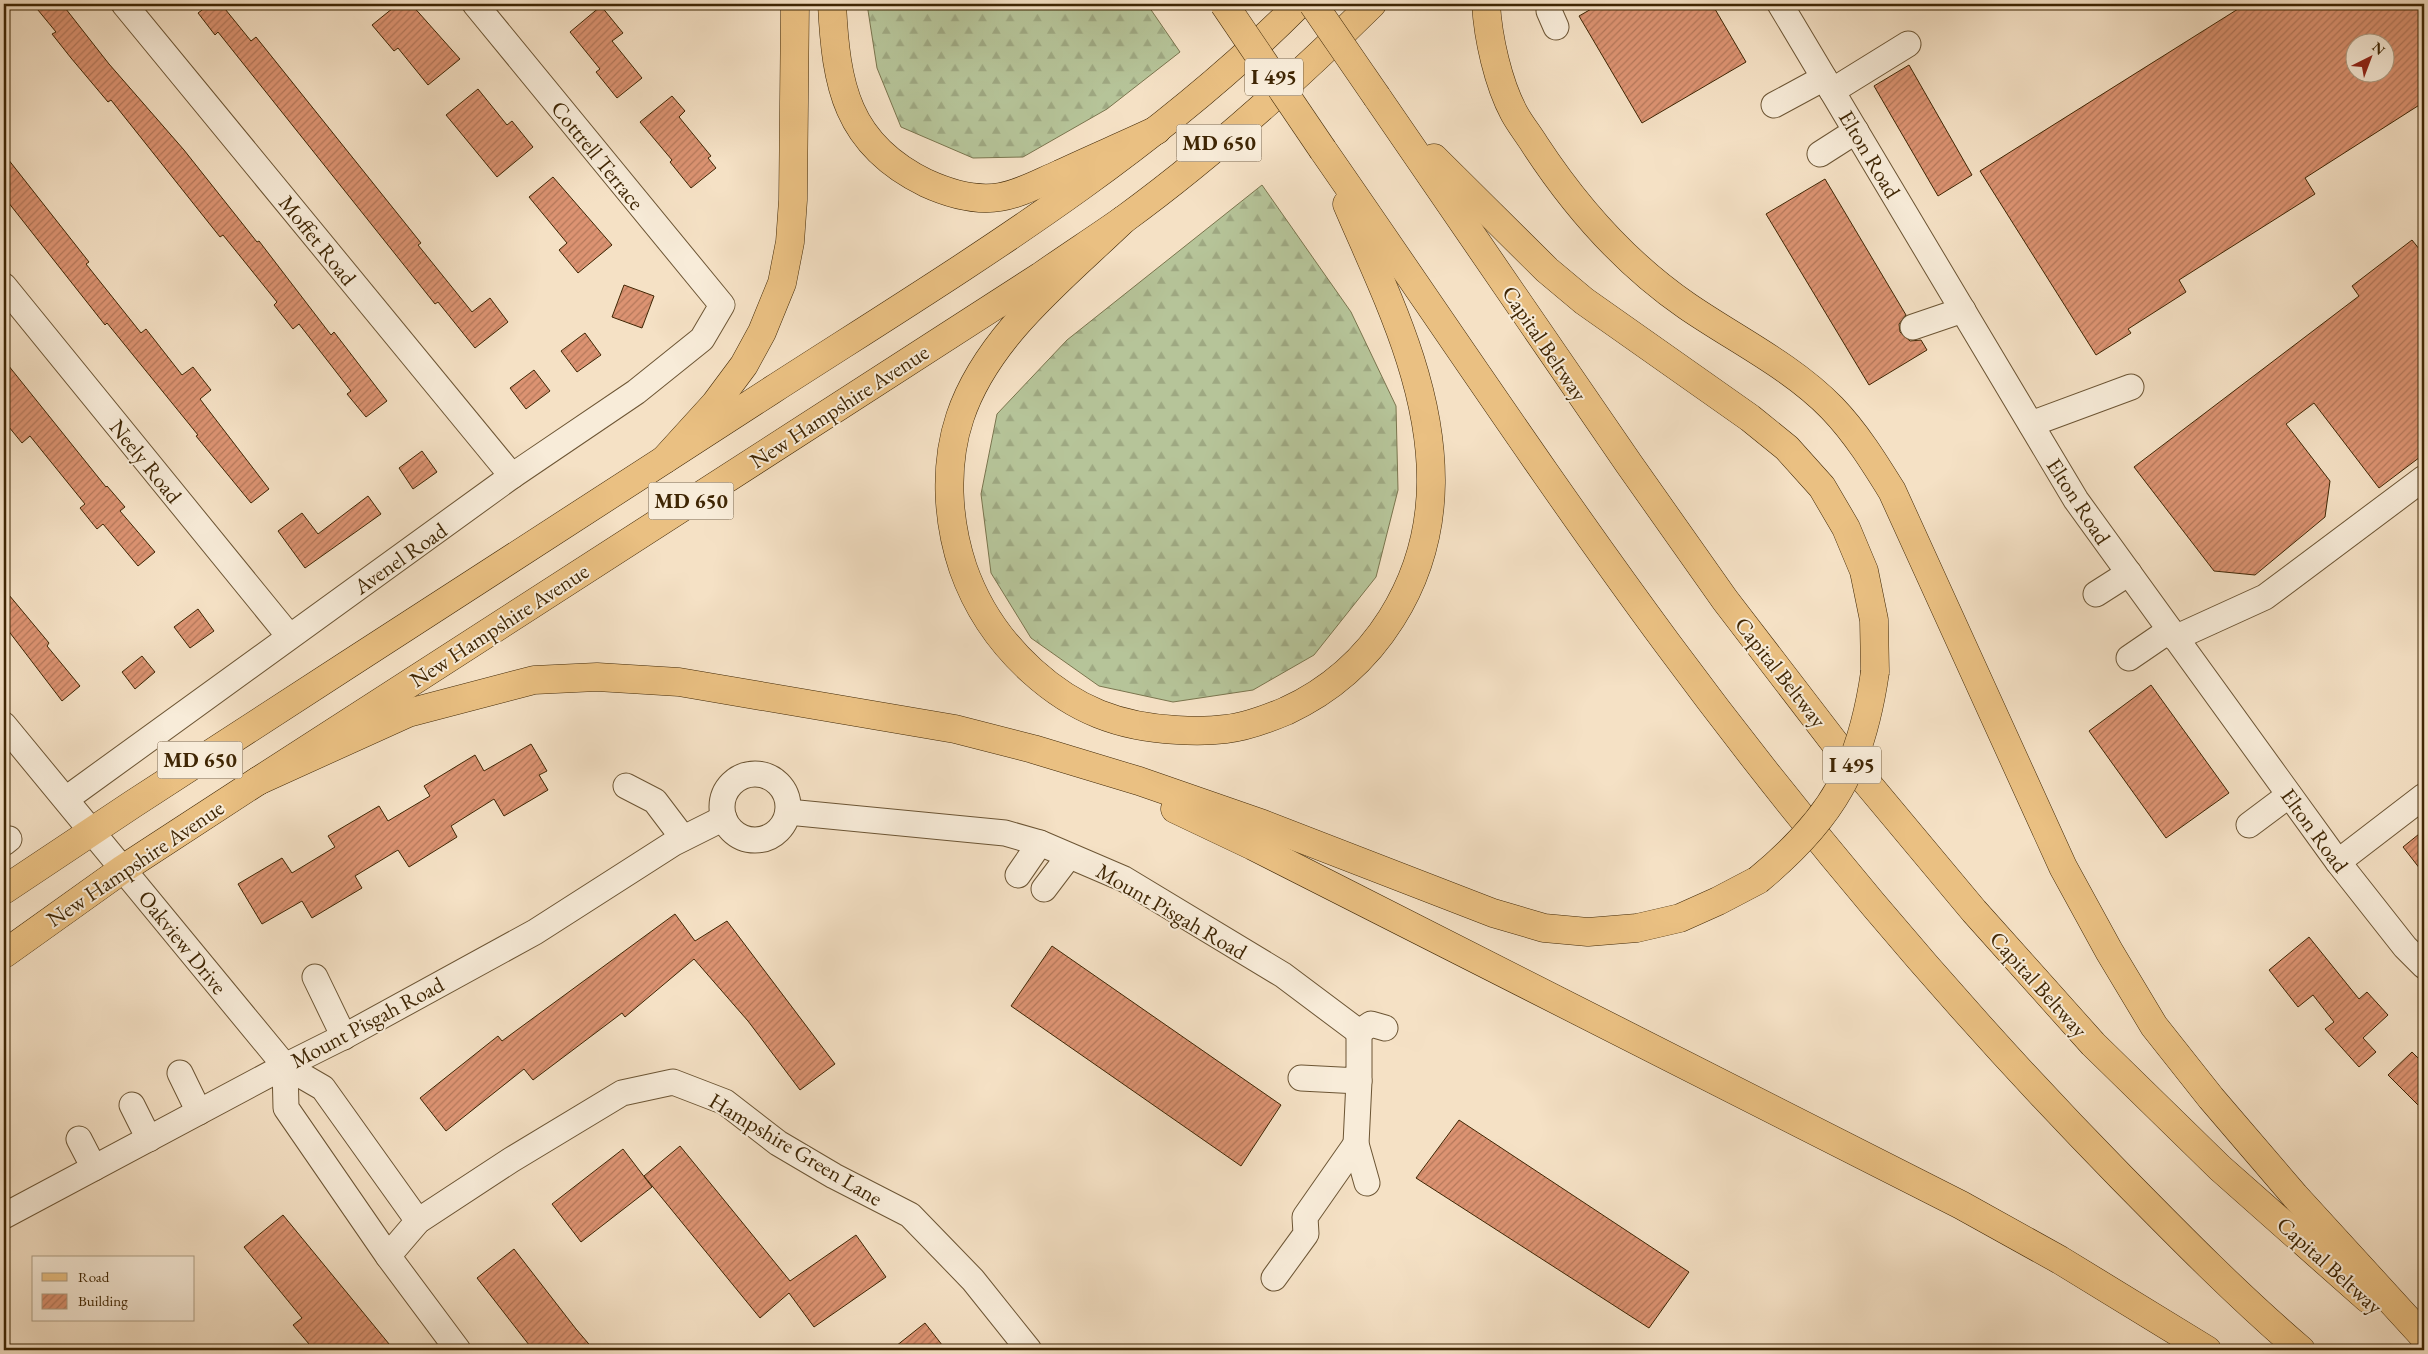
<svg xmlns="http://www.w3.org/2000/svg" width="2428" height="1354" font-family="'EB Garamond',serif">
<defs>
<pattern id="forest-firs" width="22" height="20" patternUnits="userSpaceOnUse" patternTransform="scale(1.25)"><rect width="22" height="20" fill="#b6c499"/><path d="M5 1l3.5 6h-7zM16 11l3.5 6h-7z" fill="#9ea882"/></pattern>
<pattern id="building-hatch" width="6" height="6" patternUnits="userSpaceOnUse" patternTransform="scale(1.25)"><rect width="6" height="6" fill="#dc9372"/><path d="M-1 1l2-2M0 6l6-6M5 7l2-2" fill="none" stroke="#b4785b"/></pattern>
</defs>
<rect width="100%" height="100%" fill="#f5e1c5"/>
<filter id="stains"><feTurbulence type="fractalNoise" baseFrequency=".004" numOctaves="4"/><feColorMatrix values="0 0 0 0 .2 0 0 0 0 .09 0 0 0 0 .02 0 0 0 .5 -.17"/></filter>
<radialGradient id="worn" r=".72"><stop offset=".6" stop-color="#630" stop-opacity="0"/><stop offset="1" stop-color="#630" stop-opacity=".3"/></radialGradient>
<g fill="url(#forest-firs)" stroke="#7a754e">
<path d="M867,4H1147L1180,52L1107,109L1023,157L973,158L901,127L877,68Z"/>
<path d="M1262,185L1351,312L1396,406L1398,490L1376,577L1314,655L1253,690L1173,702L1099,686L1031,638L991,573L981,494L997,414L1067,340Z"/>
</g>
<g fill="url(#building-hatch)" stroke="#3f2604" fill-rule="evenodd">
<path d="M33,4H62L109,64L184,150L257,242L259,241L331,335L334,332L387,401L366,417L347,394L351,391L299,324L293,329L274,305L277,302L223,235L220,237L111,100L108,102L71,58L52,34L56,32Z"/>
<path d="M210,4H221L251,41L256,37L421,243L418,245L472,312L490,298L508,322L475,348L438,302L435,304L218,32L215,35L198,13Z"/>
<path d="M398,4H411L460,59L428,85L398,48L394,51L372,25Z"/>
<path d="M1600,4H1712L1746,62L1642,123L1579,16Z"/>
<path d="M2246,4H2424V102L2305,178L2315,194L2179,280L2186,292L2128,329L2131,333L2096,355L1980,171ZM2356,42H2386V72H2356Z"/>
<path d="M601,6L623,33L612,41L642,78L617,98L596,72L600,69L570,32Z"/>
<path d="M1909,65L1972,175L1938,196L1874,86Z"/>
<path d="M478,89L507,125L512,121L533,147L497,177L446,115Z"/>
<path d="M672,96L685,111L679,117L711,156L708,158L716,168L691,188L670,162L672,160L640,122Z"/>
<path d="M4,154L89,262L86,264L141,333L146,329L182,375L193,367L211,390L200,399L269,489L251,503L196,436L198,435L107,323L105,325L4,197Z"/>
<path d="M553,177L612,245L578,273L559,250L567,243L529,197Z"/>
<path d="M1825,179L1906,315L1899,324L1900,332L1910,341L1921,340L1927,350L1869,385L1766,214Z"/>
<path d="M2412,240L2424,255V454L2379,488L2314,403L2286,424L2330,481L2325,517L2255,575L2214,571L2134,467L2359,296L2352,286Z"/>
<path d="M624,285L654,296L642,328L612,317Z"/>
<path d="M585,333L601,355L577,372L561,351Z"/>
<path d="M4,360L106,487L107,486L125,507L120,511L155,552L138,566L103,524L97,529L80,508L85,504L30,436L22,443L4,421Z"/>
<path d="M534,370L550,391L526,409L510,388Z"/>
<path d="M422,451L437,472L413,489L399,468Z"/>
<path d="M368,496L381,514L305,568L278,531L302,513L318,534Z"/>
<path d="M4,589L49,643L47,646L80,686L62,701L4,625Z"/>
<path d="M198,609L214,631L190,648L174,627Z"/>
<path d="M142,656L155,672L135,689L122,672Z"/>
<path d="M2151,685L2229,793L2166,838L2089,731Z"/>
<path d="M531,744L547,771L539,775L548,790L504,816L494,799L451,826L457,837L409,867L398,850L355,876L362,888L312,918L302,901L262,924L238,884L282,858L292,873L335,847L328,836L379,806L388,821L430,796L424,786L475,755L484,771Z"/>
<path d="M2424,830V874L2403,847Z"/>
<path d="M675,914L695,941L727,921L835,1064L800,1090L748,1021L694,959L625,1017L622,1013L533,1080L524,1069L446,1131L420,1098L498,1036L502,1041Z"/>
<path d="M2309,937L2359,999L2367,992L2388,1015L2363,1038L2376,1052L2359,1067L2325,1029L2334,1022L2313,995L2298,1007L2269,970Z"/>
<path d="M1052,946L1281,1105L1241,1166L1011,1006Z"/>
<path d="M2412,1052L2424,1064V1111L2388,1075Z"/>
<path d="M1459,1120L1689,1272L1649,1328L1416,1178Z"/>
<path d="M680,1146L790,1281L856,1235L886,1277L814,1327L789,1293L760,1318L644,1176Z"/>
<path d="M623,1149L652,1187L581,1242L552,1204Z"/>
<path d="M283,1215L394,1350H314L293,1325L302,1318L244,1247Z"/>
<path d="M514,1249L576,1329L594,1350H533L477,1278Z"/>
<path d="M925,1323L946,1350H891Z"/>
</g>
<g fill="none" stroke-linecap="round" stroke-linejoin="round">
<g stroke="#6c5534" stroke-width="27">
<g id="minor">
<path d="M124,4L512,476"/>
<path d="M1551,4L1549,11L1556,27"/>
<path d="M1780,4L2076,500L2338,862L2405,947L2424,966"/>
<path d="M1832,91L1908,44"/>
<path d="M1774,105L1824,78"/>
<path d="M1820,154L1856,131"/>
<path d="M4,286L289,636"/>
<path d="M1913,327L1963,310"/>
<path d="M2031,424L2131,387"/>
<path d="M2096,594L2129,573"/>
<path d="M2175,638L2265,597L2424,478"/>
<path d="M2129,658L2170,630"/>
<path d="M4,725L285,1066L323,1088L418,1221"/>
<circle cx="755" cy="807" r="33"/>
<path d="M626,786L655,801L683,838"/>
<path d="M66,799L512,476L636,392L702,339L722,305L475,4"/>
<path d="M788,812L1005,833L1040,843L1124,879L1283,975L1359,1032"/>
<path d="M2249,825L2289,795"/>
<path d="M4,843L9,839"/>
<path d="M2338,862L2424,796"/>
<path d="M1018,875L1040,843"/>
<path d="M1044,889L1069,856"/>
<path d="M315,977L344,1037"/>
<path d="M1359,1032L1371,1024L1385,1028"/>
<path d="M285,1066L286,1108L388,1256"/>
<path d="M180,1073L199,1112"/>
<path d="M1301,1078L1359,1081V1032"/>
<path d="M1359,1081L1356,1144L1367,1183"/>
<path d="M132,1105L149,1139"/>
<path d="M79,1139L94,1168"/>
<path d="M4,1216L285,1066L347,1035L535,932L674,843L724,818"/>
<path d="M1274,1278L1306,1234L1305,1217L1356,1144"/>
<path d="M458,1350L388,1256L418,1221L511,1160L622,1093L673,1082L725,1102L778,1143L834,1176L910,1215L973,1280L1029,1350"/>
</g>
</g>
<g stroke="#3f2604" stroke-width="29">
<g id="major">
<path d="M4,890L133,804C346,666 559,527 772,390C955,272 1145,159 1299,4"/>
<path d="M4,954L123,869L258,781L1041,276C1068,257 1096,239 1123,220C1211,156 1294,81 1372,4"/>
</g>
</g>
<g stroke="#3f2604" stroke-width="29">
<g id="highway">
<path d="M832,4C836,85 846,144 926,183C948,193 976,201 1000,197C1020,194 1041,182 1060,174C1092,159 1125,145 1157,130"/>
<path d="M1486,4C1488,38 1498,83 1514,113C1520,124 1528,134 1535,145C1575,206 1626,264 1687,306C1735,339 1791,366 1832,408C1856,433 1874,462 1892,491L2063,867L2109,951L2154,1026L2211,1098L2295,1196L2424,1337"/>
<path d="M1377,97L1629,464L1725,600L1847,759L1974,911L2093,1044L2220,1168L2368,1299"/>
<path d="M1323,150C1437,314 1548,482 1667,643C1806,831 1957,1010 2121,1177C2179,1236 2238,1296 2301,1350"/>
<path d="M1434,158L1547,270L1584,301L1750,418L1787,448L1822,487L1846,528L1864,571L1874,620L1875,672"/>
<path d="M1123,220C1064,277 987,336 960,417C944,465 947,520 963,568C977,608 1001,643 1032,671C1075,710 1119,727 1177,730C1193,731 1210,731 1226,729C1246,727 1267,719 1286,711C1375,670 1430,581 1431,483C1432,384 1385,293 1347,204"/>
<path d="M665,459L715,404L744,365L762,332L782,283L790,242L793,200L795,4"/>
<path d="M258,781L408,713L534,680L597,677L679,682L955,729L1033,749L1139,781L1263,824L1493,913L1544,928L1588,932L1637,928L1680,918L1718,901L1758,880"/>
<path d="M1175,809L1253,846L1961,1205L2060,1260L2207,1350"/>
</g>
</g>
<use href="#minor" stroke="#f8ecd9" stroke-width="25"/>
<use href="#major" stroke="#eac082" stroke-width="28"/>
<use href="#highway" stroke="#eac082" stroke-width="28"/>
<g stroke="#3f2604" stroke-width="29" stroke-linecap="butt">
<g id="highway-bridge">
<path d="M1224,4L1323,150"/>
<path d="M1313,4L1377,97"/>
<path d="M1758,880C1833,818 1861,768 1875,672"/>
</g>
</g>
<use href="#highway-bridge" stroke="#eac082" stroke-width="28"/>
</g>
<g text-anchor="middle" stroke-width="4" stroke-linejoin="round" paint-order="stroke">
<g fill="#f8ecd9" stroke="#766144" stroke-width="1">
<rect x="1245" y="58.5" width="58" height="37" rx="4"/>
<rect x="1176.5" y="124.5" width="85" height="37" rx="4"/>
<rect x="648.5" y="482.5" width="85" height="37" rx="4"/>
<rect x="157.5" y="741.5" width="85" height="37" rx="4"/>
<rect x="1823" y="746.5" width="58" height="37" rx="4"/>
</g>
<g font-size="21" font-weight="bold" fill="#3f2604">
<text x="1274" y="84">I 495</text>
<text x="1219" y="150">MD 650</text>
<text x="691" y="508">MD 650</text>
<text x="200" y="767">MD 650</text>
<text x="1852" y="772">I 495</text>
</g>
<g font-size="22" fill="#3f2604" stroke="#f8ecd9">
<text transform="translate(1870 154) rotate(59)" y="8">Elton Road</text>
<text transform="translate(598 155) rotate(51)" y="8">Cottrell Terrace</text>
<text transform="translate(318 240) rotate(51)" y="8">Moffet Road</text>
<text transform="translate(1545 343) rotate(56)" y="8">Capital Beltway</text>
<text transform="translate(839 406) rotate(-33)" y="8">New Hampshire Avenue</text>
<text transform="translate(146 461) rotate(51)" y="8">Neely Road</text>
<text transform="translate(2079 501) rotate(57)" y="8">Elton Road</text>
<text transform="translate(400 558) rotate(-35)" y="8">Avenel Road</text>
<text transform="translate(499 625) rotate(-33)" y="8">New Hampshire Avenue</text>
<text transform="translate(1781 672) rotate(52)" y="8">Capital Beltway</text>
<text transform="translate(2315 830) rotate(54)" y="8">Elton Road</text>
<text transform="translate(135 863) rotate(-34)" y="8">New Hampshire Avenue</text>
<text transform="translate(1172 911) rotate(30)" y="8">Mount Pisgah Road</text>
<text transform="translate(183 942) rotate(51)" y="8">Oakview Drive</text>
<text transform="translate(2039 984) rotate(48)" y="8">Capital Beltway</text>
<text transform="translate(367 1022) rotate(-28)" y="8">Mount Pisgah Road</text>
<text transform="translate(796 1149) rotate(31)" y="8">Hampshire Green Lane</text>
<text transform="translate(2330 1265) rotate(42)" y="8">Capital Beltway</text>
</g>
</g>
<rect width="2428" height="1354" fill="none" stroke="#f5e1c5" stroke-width="20"/>
<rect x="5" y="5" width="2418" height="1344" fill="none" stroke="#3f2604" stroke-width="2.5"/>
<rect x="10" y="10" width="2408" height="1334" fill="none" stroke="#3f2604"/>
<rect x="32" y="1256" width="162" height="65" fill="#f8ecd9" stroke="#ae9d84"/>
<rect x="42" y="1273" width="25" height="8" fill="#eac082" stroke="#ae9d84"/>
<text x="78" y="1282" font-size="15" fill="#3f2604">Road</text>
<rect x="42" y="1294" width="25" height="15" fill="url(#building-hatch)" stroke="#ae9d84"/>
<text x="78" y="1306" font-size="15" fill="#3f2604">Building</text>
<g transform="translate(2370 58) rotate(42)"><circle r="24" fill="#f8ecd9" stroke="#ae9d84"/>
<path d="M0-4L9 19L0 12L-9 19Z" fill="#8f2418"/>
<text y="-8" font-size="14" font-weight="bold" text-anchor="middle" fill="#3f2604">N</text>
</g>
<rect width="100%" height="100%" filter="url(#stains)"/>
<rect width="100%" height="100%" fill="url(#worn)"/>
</svg>
